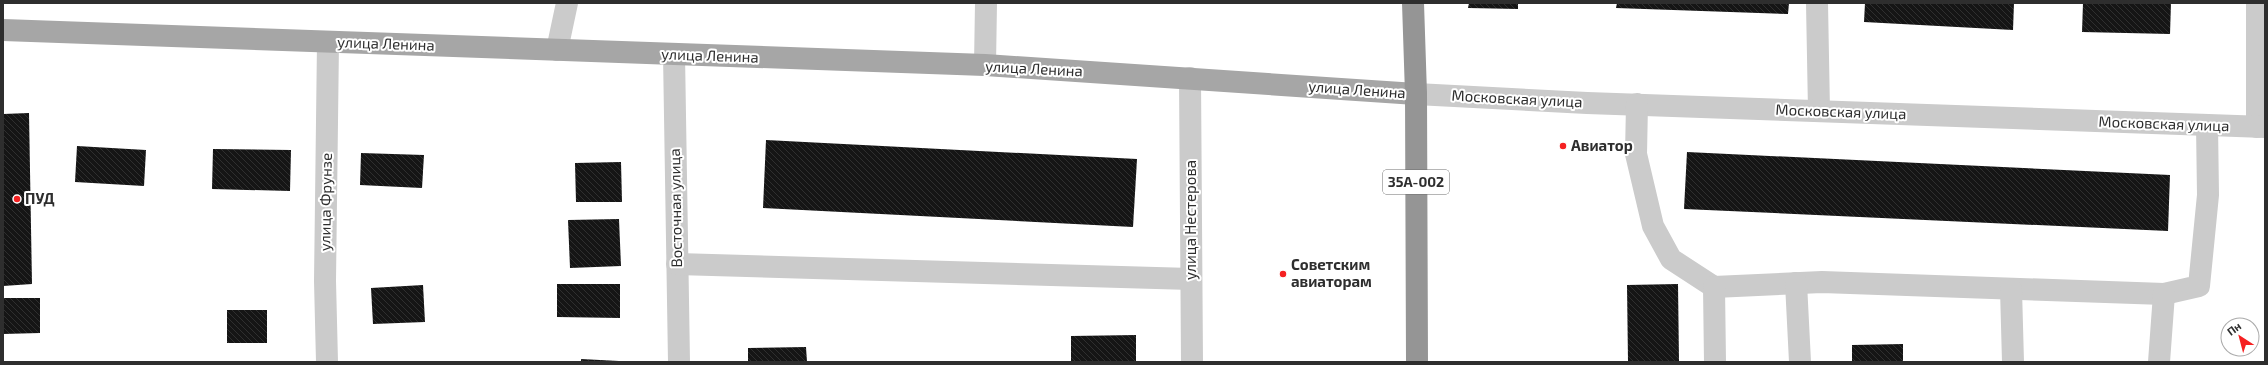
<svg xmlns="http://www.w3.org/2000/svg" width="2268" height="365" font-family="'Exo 2',sans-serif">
<defs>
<pattern id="building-back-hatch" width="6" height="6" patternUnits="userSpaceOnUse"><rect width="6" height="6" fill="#151515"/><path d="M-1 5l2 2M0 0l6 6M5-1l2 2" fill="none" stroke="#2f2f2f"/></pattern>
</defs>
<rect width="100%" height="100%" fill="#fff"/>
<g fill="url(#building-back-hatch)">
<path d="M1469,3H1518V9L1468,8Z"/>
<path d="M1617,3H1789L1788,14L1616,8Z"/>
<path d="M1865,3H2014L2013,30L1864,22Z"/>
<path d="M2083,3H2171L2170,34L2082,32Z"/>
<path d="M29,113L32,284L3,286V114Z"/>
<path d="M766,140L1137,159L1133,227L763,208Z"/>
<path d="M77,146L146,150L144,186L75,182Z"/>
<path d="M213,149L291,150L290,191L212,189Z"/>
<path d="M1687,152L2170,175L2168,231L1684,209Z"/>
<path d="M361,153L424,155L422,188L360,185Z"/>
<path d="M621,162L622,202H576L575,163Z"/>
<path d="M619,219L621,266L570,268L568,220Z"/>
<path d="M557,284H620V318L557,317Z"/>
<path d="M1678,284L1679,362H1628L1627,285Z"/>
<path d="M423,285L425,322L373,324L371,288Z"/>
<path d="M3,298H40V333L3,334Z"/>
<rect x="227" y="310" width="40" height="33"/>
<path d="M1136,335V362H1071V336Z"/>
<path d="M1903,344V362H1852V345Z"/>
<path d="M806,347L807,362H748V348Z"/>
<path d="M581,359L619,361V362H581Z"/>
</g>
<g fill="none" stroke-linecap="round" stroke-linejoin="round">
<g stroke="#cbcbcb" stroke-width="22">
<path d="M1817,3L1819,111"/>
<path d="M2257,3V127"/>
<path d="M557,50L567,3"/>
<path d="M674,54L679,362"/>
<path d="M985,65L986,3"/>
<path d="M1190,78L1192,362"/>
<path d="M1416,94L1587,103L2265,127"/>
<path d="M1637,104L1636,154L1653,226L1671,259L1714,287L1822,282L2164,294L2199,286L2208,195L2207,125"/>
<path d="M677,264L1191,279"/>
<path d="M1796,283L1800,362"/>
<path d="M1714,287L1715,362"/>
<path d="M2011,289L2013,362"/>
<path d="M327,362L325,281L328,42"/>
<path d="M2159,362L2164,294"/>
</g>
<path stroke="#a6a6a6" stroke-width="22" d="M3,30L985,65L1416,94"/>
<path stroke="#959595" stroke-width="22" d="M1413,3L1416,94L1417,362"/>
</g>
<g fill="#f52021" stroke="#fff" stroke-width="1.5">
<circle cx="1563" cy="146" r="4"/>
<circle cx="17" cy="199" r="4"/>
<circle cx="1283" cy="274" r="4"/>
</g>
<g text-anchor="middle" stroke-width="4" stroke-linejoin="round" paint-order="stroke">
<rect fill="#fff" stroke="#6d6d6d" stroke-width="1" x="1383" y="170" width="66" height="24" rx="3"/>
<g font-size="14" font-weight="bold" fill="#2e2e2e">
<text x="1416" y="187">35А-002</text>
</g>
<g font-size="15" fill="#2e2e2e" stroke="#fff">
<text transform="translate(386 44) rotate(2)" y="5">улица Ленина</text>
<text transform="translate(710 56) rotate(2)" y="5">улица Ленина</text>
<text transform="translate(1034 69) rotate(3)" y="5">улица Ленина</text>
<text transform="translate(1357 90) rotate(4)" y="5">улица Ленина</text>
<text transform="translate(1517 99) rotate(3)" y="5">Московская улица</text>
<text transform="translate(1841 112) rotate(2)" y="5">Московская улица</text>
<text transform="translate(2164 124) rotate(2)" y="5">Московская улица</text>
<text transform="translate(326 202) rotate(-89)" y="5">улица Фрунзе</text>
<text transform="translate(676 208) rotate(-91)" y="5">Восточная улица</text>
<text transform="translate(1191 220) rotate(-90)" y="5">улица Нестерова</text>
</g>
<g font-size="15" font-weight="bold" fill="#2e2e2e" stroke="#fff" text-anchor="start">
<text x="1571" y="151">Авиатор</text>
<text x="25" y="204">ПУД</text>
<text x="1291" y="270">Советским<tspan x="1291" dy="17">авиаторам</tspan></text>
</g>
</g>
<rect width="2268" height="365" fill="none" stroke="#2e2e2e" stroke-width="8"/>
<g transform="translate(2240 337) rotate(324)"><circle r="19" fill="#ffffff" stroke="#ababab"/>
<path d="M0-3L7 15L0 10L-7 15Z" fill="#f52021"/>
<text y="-6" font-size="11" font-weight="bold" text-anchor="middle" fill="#2e2e2e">Пн</text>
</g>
</svg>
